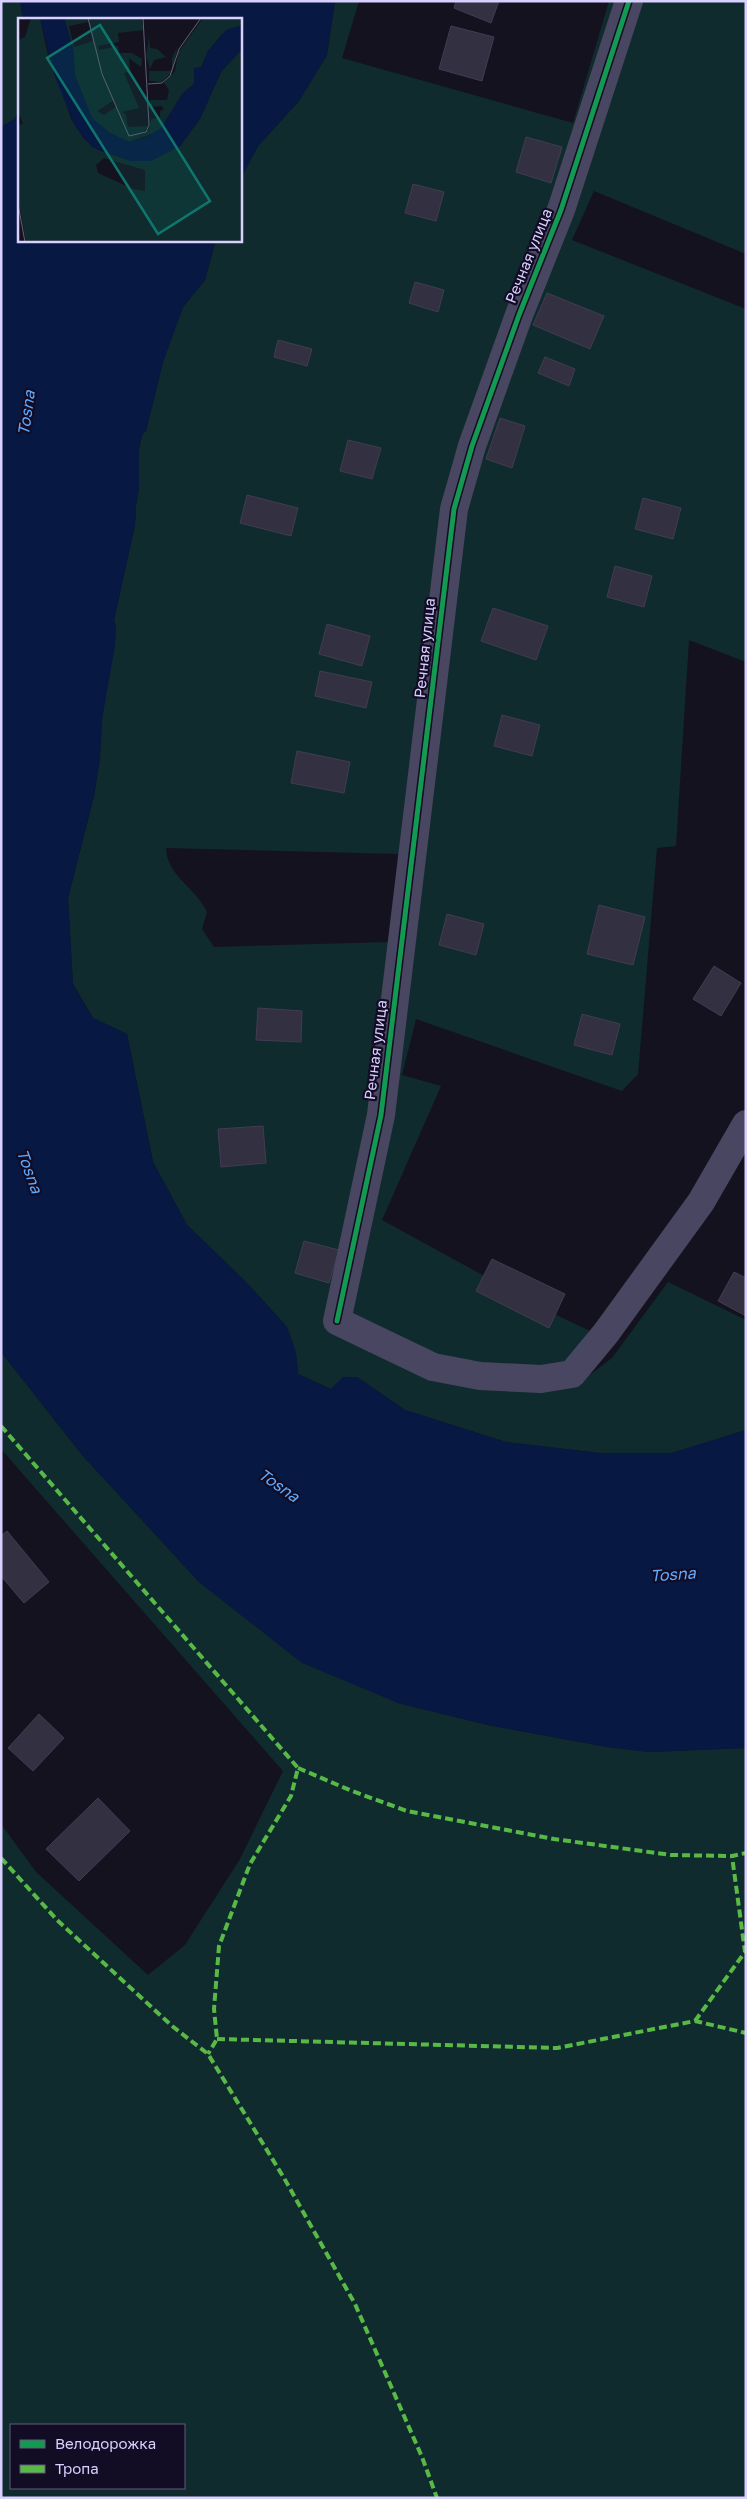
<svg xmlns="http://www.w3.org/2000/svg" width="747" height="2499" font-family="'Golos Text',sans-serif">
<rect width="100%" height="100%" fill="#15121f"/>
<g fill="#102b2d" fill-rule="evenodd">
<path d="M1,1H20L23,19H19V110L15,119L1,127Z"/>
<path d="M335,1H359L342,58L573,123L609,1H746V254L594,191L572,240L746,309V662L689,640L676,846L657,848L638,1074L622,1091L416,1019L402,1075L441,1086L382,1220L552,1313L592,1332L579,1383L612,1358L668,1282L746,1320V1430L672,1453H599L506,1442L405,1410L357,1377H343L331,1389L298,1374L296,1353L287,1327L246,1282L187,1225L153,1162L127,1034L93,1018L73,984L68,898L94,796L100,758L102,719L116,627L114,620L135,525L136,506L139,488V449L142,435L146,431L163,362L183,307L205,280L216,240H240V180L258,146L299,101L327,55ZM166,848L400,854L390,942L214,947L202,929L207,912C196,888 167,876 166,848Z"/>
<path d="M1,1352L83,1456L200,1583L398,1703L488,1725L607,1747L649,1752L746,1748V2498H1V1824L36,1872L148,1975L185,1945L240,1859L283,1771L1,1449ZM11,2425H184V2488H11Z"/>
</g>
<g fill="#071842">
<path d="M20,1H335L327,55L299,101L258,146L240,180V19H23Z"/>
<path d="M19,110V240H216L205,280L183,307L163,362L146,431L142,435L139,449V488L136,506L135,525L114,620L116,627L115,646L102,719L100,758L94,796L68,898L73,985L93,1018L127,1034L153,1162L187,1225L246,1282L287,1327L296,1353L298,1374L331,1389L343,1377H357L405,1410L506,1442L599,1453H672L746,1430V1748L649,1752L607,1747L488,1725L398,1703L302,1663L200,1583L83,1456L1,1352V127L15,119Z"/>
</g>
<g fill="#333041" stroke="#413c54">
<path d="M456,1H499L491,23L454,8Z"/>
<path d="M451,26L494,37L482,81L439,69Z"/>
<path d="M526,137L562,147L551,183L516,172Z"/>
<path d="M413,184L444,192L436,221L405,213Z"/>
<path d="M415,282L444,290L438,312L409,303Z"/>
<path d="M547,293L604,316L590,349L533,325Z"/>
<path d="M278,340L312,349L307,366L274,357Z"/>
<path d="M545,357L575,369L569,386L538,373Z"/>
<path d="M500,418L525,426L512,468L486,459Z"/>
<path d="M348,440L381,448L372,479L340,471Z"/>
<path d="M247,495L298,508L291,536L240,523Z"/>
<path d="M643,498L681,508L673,539L635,529Z"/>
<path d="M615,566L652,576L644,607L607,597Z"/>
<path d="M493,608L548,626L536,660L481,641Z"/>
<path d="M327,624L370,636L362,666L319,654Z"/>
<path d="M320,671L372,682L366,708L315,696Z"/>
<path d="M502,715L540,725L532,756L494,746Z"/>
<path d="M297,751L350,762L344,793L291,783Z"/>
<path d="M599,905L645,917L633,965L587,954Z"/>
<path d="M447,914L484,924L476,955L439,945Z"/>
<path d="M714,966L741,983L721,1016L693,999Z"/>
<path d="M258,1008L302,1011L301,1042L256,1040Z"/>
<path d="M582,1014L620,1024L612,1055L574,1045Z"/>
<path d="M263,1126L266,1163L221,1167L218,1129Z"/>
<path d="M304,1241L339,1250L329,1283L295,1273Z"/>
<path d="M492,1259L565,1294L549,1328L476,1291Z"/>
<path d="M734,1272L746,1278V1316L718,1301Z"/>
<path d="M7,1531L49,1582L24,1603L1,1576V1536Z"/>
<path d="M39,1714L64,1738L33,1771L8,1748Z"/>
<path d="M98,1798L130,1831L79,1881L46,1849Z"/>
</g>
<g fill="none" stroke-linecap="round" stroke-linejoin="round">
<path stroke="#494661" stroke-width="28" d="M629,1L561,210L519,315L472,446L454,509L381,1115L337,1321L433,1367L480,1376L541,1379L572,1374L606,1333L701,1202L746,1124"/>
<g stroke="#58b947" stroke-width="4" stroke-dasharray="8 4" stroke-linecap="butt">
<path d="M1,1426L298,1768L291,1796L250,1864L219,1946L214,2009L217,2039L208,2054"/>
<path d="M298,1768L352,1791L407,1811L554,1839L671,1855L732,1856L746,1853"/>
<path d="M1,1858L57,1920L172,2026L208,2054L284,2178L355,2304L422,2457L437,2498"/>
<path d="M695,2021L745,1952L732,1856"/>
<path d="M217,2039L557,2048L695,2021L746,2033"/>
</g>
<g stroke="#120c25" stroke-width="8">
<path id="cycleway" d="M337,1321L381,1115L454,509L472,446L519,315L561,210L629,1"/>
</g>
<use href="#cycleway" stroke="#139951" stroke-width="5"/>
</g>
<g text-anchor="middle" stroke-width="4.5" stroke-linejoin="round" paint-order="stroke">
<g font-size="15" fill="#d9d0ff" stroke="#120c25">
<text transform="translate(529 256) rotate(-68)" y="5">Речная улица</text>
<text transform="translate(425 648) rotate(-84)" y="5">Речная улица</text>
<text transform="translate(376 1050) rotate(-83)" y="5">Речная улица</text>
</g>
<g font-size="16" font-style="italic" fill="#5eabff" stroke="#120c25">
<text transform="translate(26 413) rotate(-82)" y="6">Tosna</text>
<text transform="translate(30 1171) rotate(70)" y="6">Tosna</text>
<text transform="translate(279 1485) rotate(35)" y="6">Tosna</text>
<text transform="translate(673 1574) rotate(-4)" y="6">Tosna</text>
</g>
</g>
<g transform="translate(18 18)">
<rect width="224" height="224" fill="#15121f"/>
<path d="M13,0H22L30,38L35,44L53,101L66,121L80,132L113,143L162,128L182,101L203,54L224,31V224H8L0,179V107L5,106L0,93V22L7,19ZM86,140L127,152V173L115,171L80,155L78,147ZM46,0H123L126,12L100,15L101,24L80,28L81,32L100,28L101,35H114L124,41L123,49L111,40L112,54L106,55L121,90L104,94L108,97L110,109L130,108L123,117L131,112L133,101L142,100V93L146,91L144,88L133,89L132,82H149L151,72L146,65L157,53L160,35L185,0H224V7L204,16L190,33L183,49L176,54V66L165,75L141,113L111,124L91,115L74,100L57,58L55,30ZM70,4L75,23L56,29L51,8ZM95,83L98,89L86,97L79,93ZM131,18L132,30L139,31L148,39L136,42L132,51L128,38ZM159,30L155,53L144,64L131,63V53H154V40Z" fill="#102b2d" fill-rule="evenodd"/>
<path d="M22,0H46L55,30L57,58L74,100L92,115L111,124L129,119L143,110L165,75L176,66V50L183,49L190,33L208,12L224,7V31L203,54L182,101L162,128L133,143H113L74,129L57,108L37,59Z" fill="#071842"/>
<path fill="none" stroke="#635e79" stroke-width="1" d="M70,0L84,56L111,118L128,114L131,107L125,0M130,66L144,65L152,58L161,31L183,0M0,186L7,224"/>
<path fill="#0f766e" fill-opacity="0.15" stroke="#0f766e" stroke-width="2.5" d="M82,7L192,183L140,216L29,40Z"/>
<rect width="224" height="224" fill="none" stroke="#d9d0ff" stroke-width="2.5"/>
</g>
<rect width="747" height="2499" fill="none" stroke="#d9d0ff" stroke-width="5"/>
<rect x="10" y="2424" width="175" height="65" fill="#120c25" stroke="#625a7c"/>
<rect x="20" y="2440" width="25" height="8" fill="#139951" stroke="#625a7c"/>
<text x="55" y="2449" font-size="15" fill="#d9d0ff">Велодорожка</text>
<rect x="20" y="2465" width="25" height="8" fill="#58b947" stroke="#625a7c"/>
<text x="55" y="2474" font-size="15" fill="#d9d0ff">Тропа</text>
</svg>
